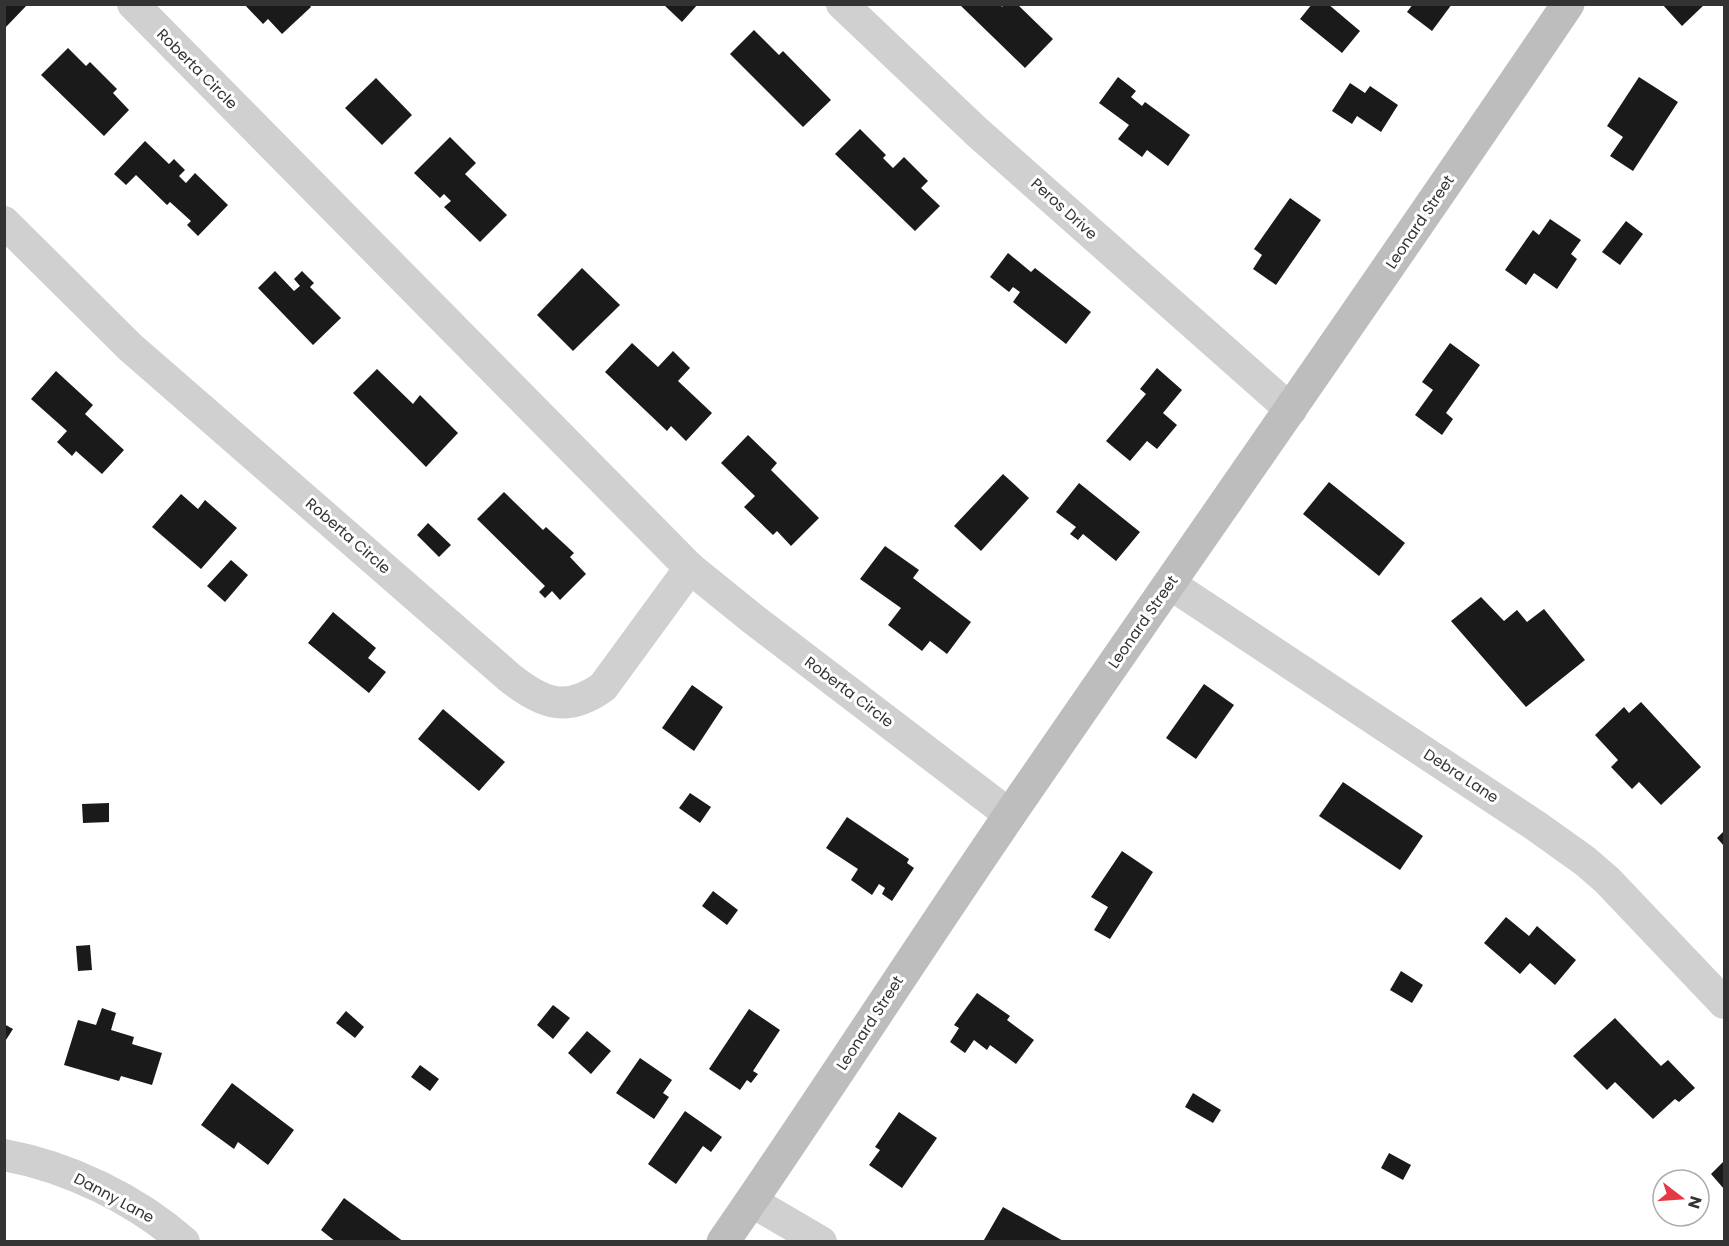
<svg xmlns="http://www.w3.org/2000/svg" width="1729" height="1246" font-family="Poppins,sans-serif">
<rect width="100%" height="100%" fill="#fff"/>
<g fill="#1a1a1a">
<path d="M4,4H28L4,29Z"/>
<path d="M244,4H309L311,7L282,34L268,19L263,24Z"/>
<path d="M663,4H698L682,22Z"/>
<path d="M959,4H1000L1002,7L1004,4H1017L1053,39L1025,68Z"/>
<path d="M1312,4H1328L1360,31L1342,53L1300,19Z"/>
<path d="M1413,4H1452L1432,31L1407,12Z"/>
<path d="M1662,4H1705L1682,26Z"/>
<path d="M754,30L779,55L783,51L831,100L803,127L730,54Z"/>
<path d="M68,48L86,66L90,62L117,89L113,93L129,110L104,136L41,75Z"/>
<path d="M1118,77L1136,91L1131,97L1142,106L1145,102L1190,135L1168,166L1147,150L1142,157L1118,139L1129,125L1099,103Z"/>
<path d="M1639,77L1678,102L1633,171L1610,156L1623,137L1607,126Z"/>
<path d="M376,78L412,115L382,145L345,108Z"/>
<path d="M1350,83L1365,93L1370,86L1398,105L1381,132L1357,116L1352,124L1332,111Z"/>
<path d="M860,129L886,155L883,158L893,168L904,157L928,181L921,188L940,206L915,231L835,154Z"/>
<path d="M450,137L476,163L465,174L507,215L480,242L444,207L451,201L444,194L440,198L414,173Z"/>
<path d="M145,141L169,164L174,159L185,170L179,176L186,183L195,173L228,205L198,236L187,225L191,221L170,202L167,205L136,175L126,185L114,174Z"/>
<path d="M1290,198L1321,220L1276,285L1253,269L1262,255L1254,249Z"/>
<path d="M1550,219L1581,240L1571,254L1577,259L1557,289L1534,273L1526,285L1505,270L1533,230L1539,235Z"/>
<path d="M1626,221L1643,234L1620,265L1602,252Z"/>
<path d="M1008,253L1031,272L1035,268L1091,312L1066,344L1013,302L1020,292L1013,287L1009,292L990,277Z"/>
<path d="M582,268L620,305L573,351L537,315Z"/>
<path d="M275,271L294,291L300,286L294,279L302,271L314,283L310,287L341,318L313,345L258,288Z"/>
<path d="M632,343L658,367L673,351L690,368L678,381L712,413L686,441L671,426L667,431L605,372Z"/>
<path d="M1450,343L1480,365L1446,413L1453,419L1442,435L1415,415L1433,390L1422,382Z"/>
<path d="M1157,368L1182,390L1163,413L1177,425L1157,449L1147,441L1130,461L1106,441L1146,394L1140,389Z"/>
<path d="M377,369L413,404L420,395L458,433L426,467L353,393Z"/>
<path d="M56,371L93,405L85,414L124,450L102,474L76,451L72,456L57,442L67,431L31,399Z"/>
<path d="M748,435L777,463L771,470L819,518L791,546L777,531L773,535L744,507L755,496L721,463Z"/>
<path d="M1003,474L1029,498L981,551L954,526Z"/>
<path d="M1329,482L1405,543L1379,576L1303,514Z"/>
<path d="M1079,483L1140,532L1116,561L1083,534L1078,540L1070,534L1076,527L1056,512Z"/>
<path d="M504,492L543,530L546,527L574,553L570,557L586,574L560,600L552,591L545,598L539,592L545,586L477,519Z"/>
<path d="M181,494L198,509L205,500L237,528L201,569L152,527Z"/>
<path d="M428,523L451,545L439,557L417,535Z"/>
<path d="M885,546L919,570L913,578L971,622L947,654L930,641L922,651L888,625L901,608L860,579Z"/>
<path d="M231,560L248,575L225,602L207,586Z"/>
<path d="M1481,597L1504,621L1517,610L1527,622L1544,609L1585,660L1526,707L1451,621Z"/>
<path d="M333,612L376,648L368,658L386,672L369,693L308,643Z"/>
<path d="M1204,684L1234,705L1196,759L1166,738Z"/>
<path d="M692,685L723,707L694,751L662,728Z"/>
<path d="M1641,702L1701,767L1661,805L1639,782L1632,789L1611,767L1618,760L1595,735L1624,707L1629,713Z"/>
<path d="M443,709L505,762L479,791L418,739Z"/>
<path d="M1343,782L1423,836L1400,870L1319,816Z"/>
<path d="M690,793L711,807L700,823L679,808Z"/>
<path d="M109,803V822L83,823L82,804Z"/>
<path d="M847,817L909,859L907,863L914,868L892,901L882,894L885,888L879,884L872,895L851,880L858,869L826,848Z"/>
<path d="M1724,831V846L1717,838Z"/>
<path d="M1122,851L1153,872L1110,939L1094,930L1108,907L1091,897Z"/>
<path d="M713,891L738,910L727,925L702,906Z"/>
<path d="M1506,917L1529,936L1537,926L1576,960L1555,985L1530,963L1520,974L1484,943Z"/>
<path d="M90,945L92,970L78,971L76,946Z"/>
<path d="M1401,971L1423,985L1412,1003L1390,990Z"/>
<path d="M977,993L1010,1016L1007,1020L1034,1040L1016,1064L990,1045L987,1050L974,1040L965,1053L950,1042L959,1028L954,1025Z"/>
<path d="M553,1005L570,1018L553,1039L537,1025Z"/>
<path d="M102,1008L116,1013L111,1030L134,1037L132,1044L162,1053L152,1085L121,1076L119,1081L64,1065L78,1020L96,1025Z"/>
<path d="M749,1009L780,1030L753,1071L758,1074L751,1083L747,1080L740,1090L709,1069Z"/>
<path d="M346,1011L364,1027L355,1038L336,1023Z"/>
<path d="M1615,1018L1661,1066L1668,1060L1695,1088L1679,1102L1675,1099L1653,1119L1615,1082L1607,1090L1573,1056Z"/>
<path d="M4,1024L13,1029L4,1043Z"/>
<path d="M587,1031L611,1051L591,1074L568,1053Z"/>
<path d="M640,1058L672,1080L663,1093L669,1097L654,1119L616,1093Z"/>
<path d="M420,1065L439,1079L430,1091L411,1077Z"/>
<path d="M232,1083L294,1130L268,1165L238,1142L234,1149L201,1125Z"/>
<path d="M1193,1093L1221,1110L1213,1123L1185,1107Z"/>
<path d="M685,1111L722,1137L711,1152L703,1146L676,1184L648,1164Z"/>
<path d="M899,1112L937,1138L902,1188L869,1165L880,1150L875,1147Z"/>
<path d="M1389,1153L1411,1165L1403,1180L1381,1168Z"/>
<path d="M1724,1161V1189L1711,1174Z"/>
<path d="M344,1198L404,1242H336L321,1230Z"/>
<path d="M1003,1207L1065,1242L984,1240Z"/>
</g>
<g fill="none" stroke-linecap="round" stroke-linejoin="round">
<g stroke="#d0d0d0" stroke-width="32">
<path d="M133,4L690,568L753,619L1010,815"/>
<path d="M842,4L977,132L1291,410"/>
<path d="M4,222L130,347L510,678C543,704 567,713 603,687L690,568"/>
<path d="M1170,584L1536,826L1585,861L1607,880L1724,1003"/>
<path d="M4,1155C69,1167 135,1199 184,1242"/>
<path d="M751,1201L821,1242"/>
</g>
<path stroke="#bdbdbd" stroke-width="33" d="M723,1242C822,1099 915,953 1013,810C1197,542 1385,275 1568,4"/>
</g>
<g text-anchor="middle" stroke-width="6" stroke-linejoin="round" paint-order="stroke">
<g font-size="15" fill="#333" stroke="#fff">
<text transform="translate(197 69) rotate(45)" y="5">Roberta Circle</text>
<text transform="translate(1064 209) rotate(42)" y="5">Peros Drive</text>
<text transform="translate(1420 222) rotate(-56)" y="5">Leonard Street</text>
<text transform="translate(348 536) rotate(41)" y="5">Roberta Circle</text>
<text transform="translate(1143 622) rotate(-55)" y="5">Leonard Street</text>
<text transform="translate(849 692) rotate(37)" y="5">Roberta Circle</text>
<text transform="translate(1461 776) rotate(33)" y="5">Debra Lane</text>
<text transform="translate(870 1023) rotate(-57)" y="5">Leonard Street</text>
<text transform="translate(114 1198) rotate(28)" y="5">Danny Lane</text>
</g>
</g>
<rect width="1729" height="1246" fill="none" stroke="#333333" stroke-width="12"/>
<g transform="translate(1681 1198) rotate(107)"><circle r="28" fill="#ffffff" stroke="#adadad" stroke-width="1.5"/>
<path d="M0-4.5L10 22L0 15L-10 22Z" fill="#e63946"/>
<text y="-9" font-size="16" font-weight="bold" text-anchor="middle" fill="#333333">N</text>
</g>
</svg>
